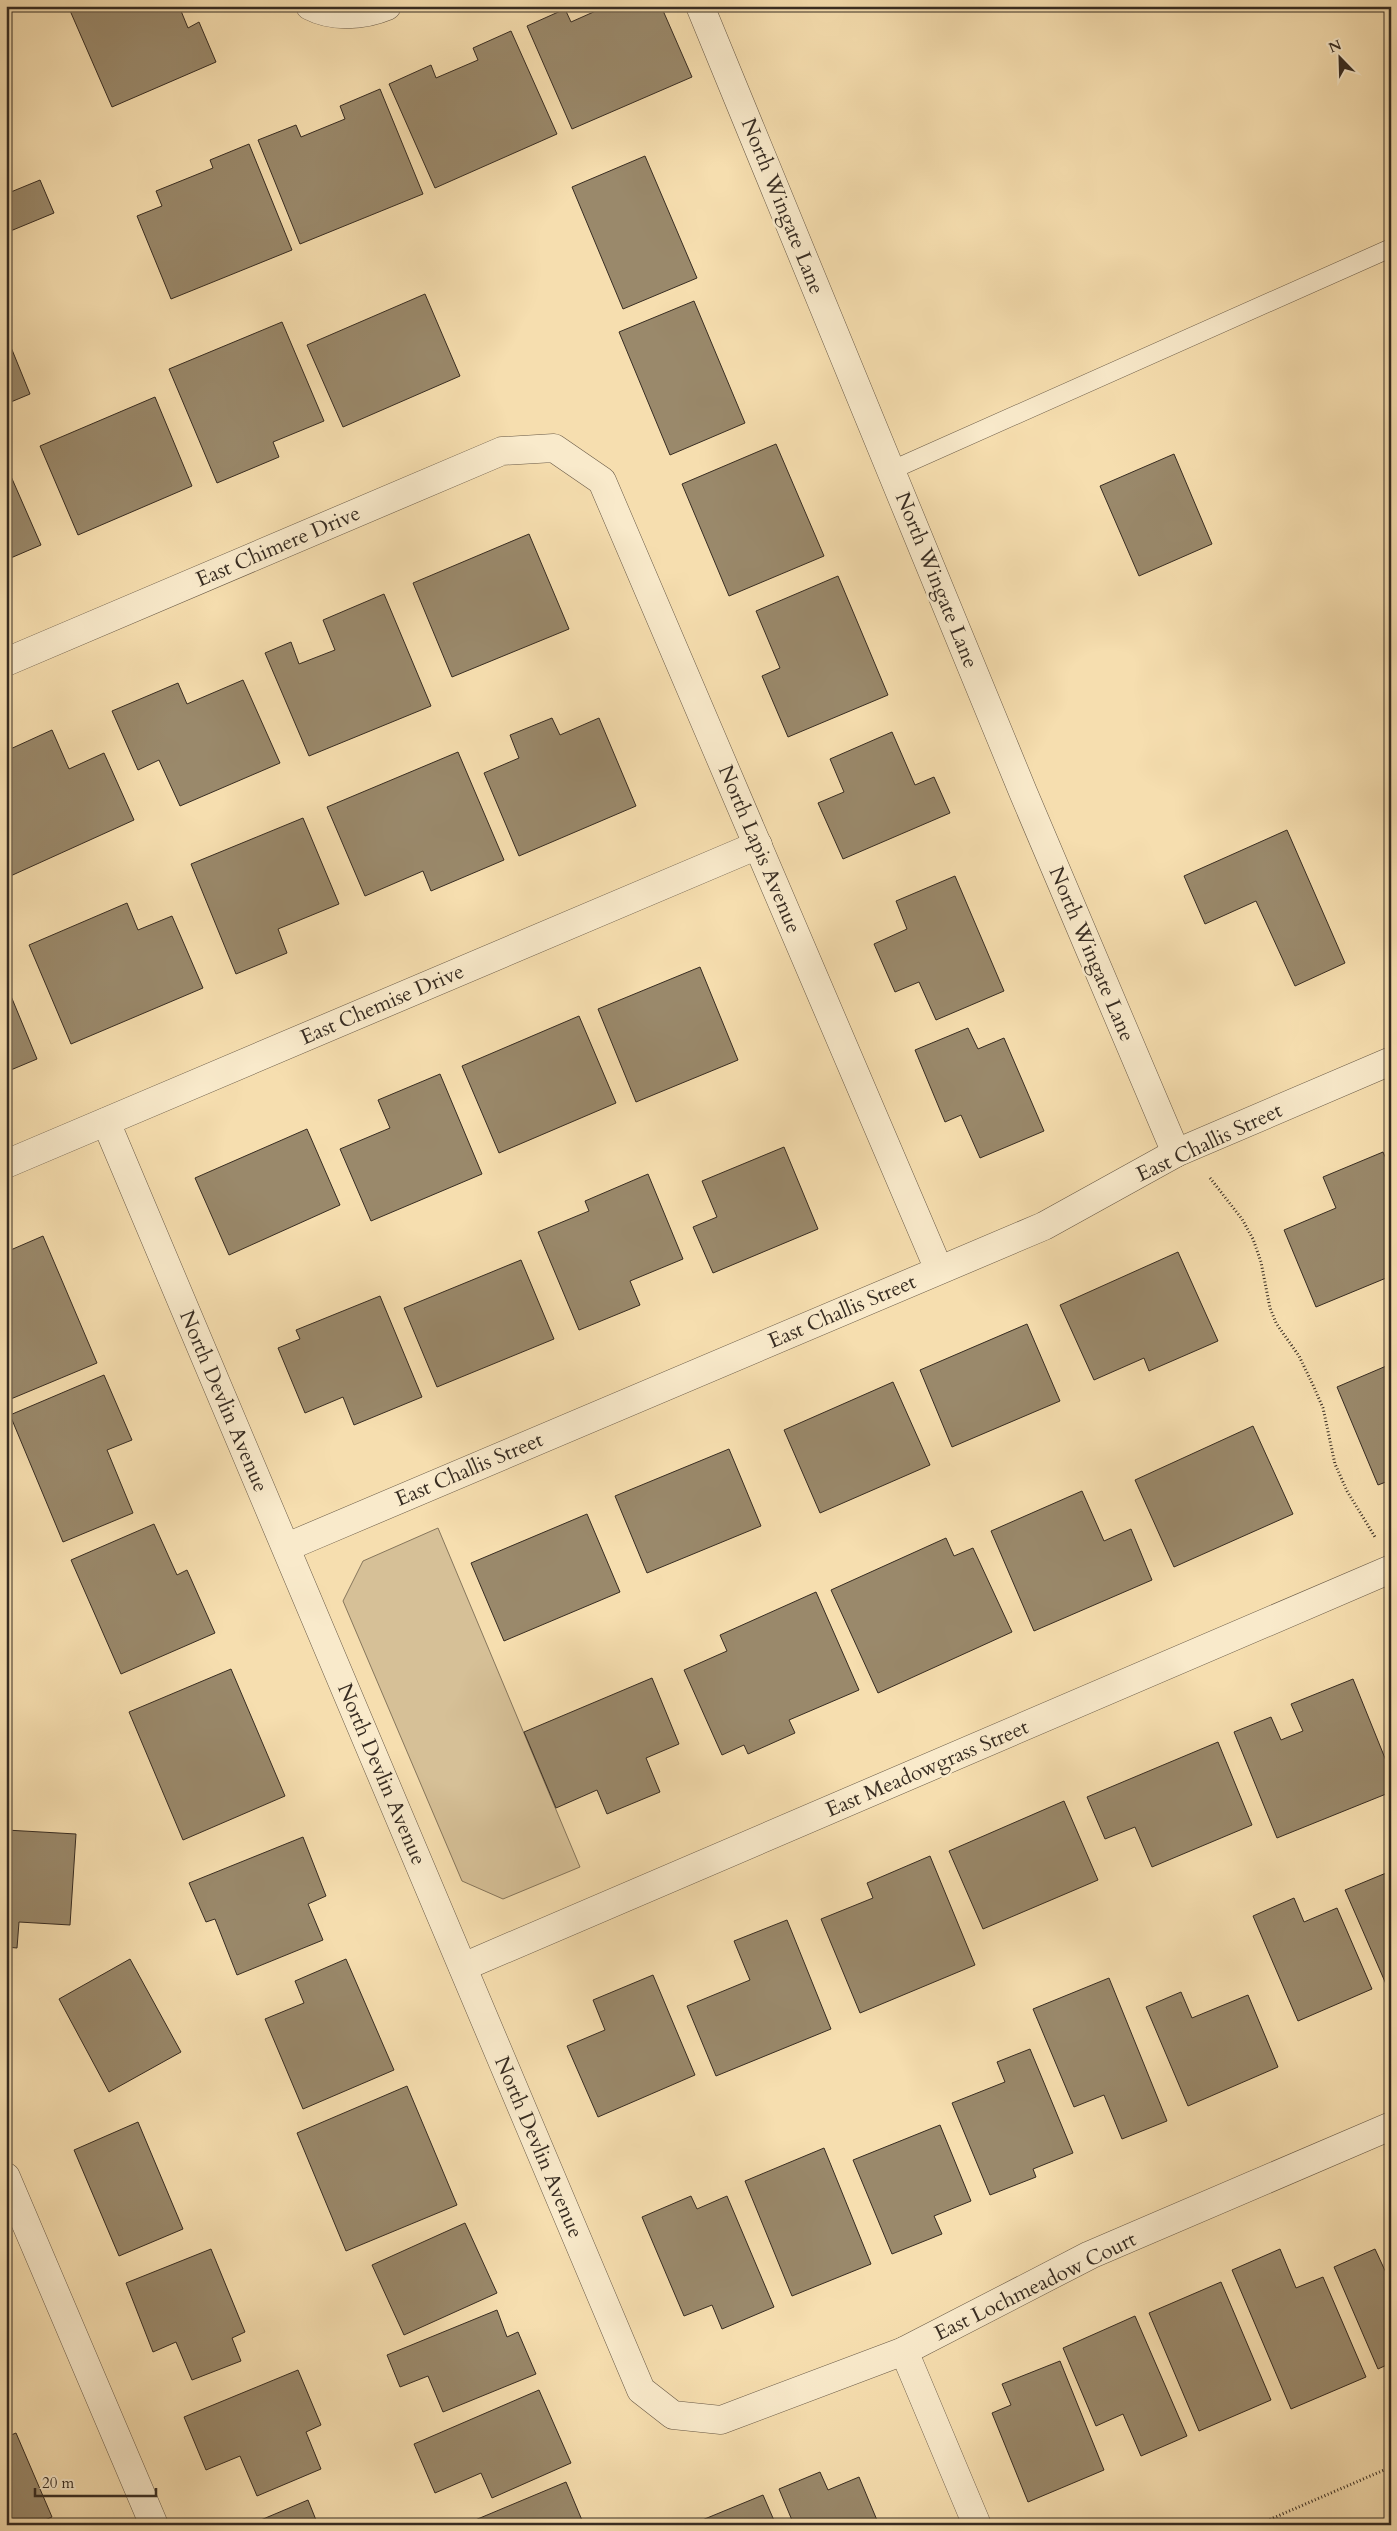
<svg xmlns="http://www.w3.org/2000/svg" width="1397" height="2531" font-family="Cardo,serif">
<rect width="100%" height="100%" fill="#f6deaf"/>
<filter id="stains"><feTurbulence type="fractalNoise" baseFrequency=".004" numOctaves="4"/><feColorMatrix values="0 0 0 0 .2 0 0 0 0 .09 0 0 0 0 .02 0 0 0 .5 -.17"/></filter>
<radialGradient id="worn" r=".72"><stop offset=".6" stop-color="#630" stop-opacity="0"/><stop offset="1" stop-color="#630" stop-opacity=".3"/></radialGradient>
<path fill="#d6c097" stroke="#86765c" d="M438,1528L580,1867L503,1899L462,1881L343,1601L363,1561Z"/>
<g fill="#9a896b" stroke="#372c22">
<path d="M68,6H179L188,28L199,22L216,62L112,107Z"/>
<path d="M607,6H661L692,77L572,129L527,26L565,9L571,22Z"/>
<path d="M511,31L557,134L435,188L389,84L431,65L436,78L478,60L473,48Z"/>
<path d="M380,89L423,194L300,244L258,140L296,125L301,137L345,119L340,106Z"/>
<path d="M249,144L292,250L171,299L137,216L162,206L156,191L213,168L210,160Z"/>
<path d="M645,156L697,278L623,309L572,187Z"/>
<path d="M40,180L54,213L8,232L6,194Z"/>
<path d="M425,294L460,376L343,427L307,345Z"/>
<path d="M694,301L745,423L670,455L619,332Z"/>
<path d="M282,322L324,421L273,442L279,457L217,483L169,369Z"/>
<path d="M6,335L30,394L6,404Z"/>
<path d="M155,397L192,486L78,535L40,446Z"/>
<path d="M776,444L824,556L729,596L682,484Z"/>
<path d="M1174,454L1212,544L1139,576L1100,486Z"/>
<path d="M6,465L41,545L6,560Z"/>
<path d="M529,534L569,629L452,677L413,583Z"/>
<path d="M838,576L888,695L788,737L762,676L780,668L756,611Z"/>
<path d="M384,594L431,706L309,756L265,653L291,642L299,664L335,650L323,620Z"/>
<path d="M243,680L280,763L180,806L159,760L138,770L112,711L178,683L187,704Z"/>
<path d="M552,718L560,735L599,718L636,806L519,856L484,773L519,758L510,735Z"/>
<path d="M52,730L69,769L104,753L134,820L6,878V751Z"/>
<path d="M892,732L915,785L934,777L950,813L843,859L818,803L844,792L830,759Z"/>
<path d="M458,752L504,860L431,891L423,871L365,896L327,807Z"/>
<path d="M303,818L339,904L278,929L287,953L236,974L191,864Z"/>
<path d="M1287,830L1345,963L1295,986L1256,901L1205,924L1184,876Z"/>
<path d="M955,876L1004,991L936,1020L919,982L895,992L874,944L907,929L896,901Z"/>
<path d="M127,903L138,930L172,916L203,988L71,1044L29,945Z"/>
<path d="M700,967L738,1060L636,1102L598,1009Z"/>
<path d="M6,984L37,1059L6,1072Z"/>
<path d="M579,1016L616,1103L499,1153L462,1066Z"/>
<path d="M968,1028L978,1049L1004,1038L1044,1131L980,1158L961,1115L945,1122L915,1050Z"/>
<path d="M440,1074L482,1174L371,1221L340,1149L390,1128L378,1100Z"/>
<path d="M307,1129L340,1205L229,1255L195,1178Z"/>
<path d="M784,1147L818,1229L713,1273L693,1227L717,1217L702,1181Z"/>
<path d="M1383,1152L1391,1170V1276L1316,1307L1284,1230L1336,1208L1323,1177Z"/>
<path d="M648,1174L683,1259L630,1281L640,1305L579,1330L538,1232L589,1211L585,1201Z"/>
<path d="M43,1236L97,1363L6,1401V1252Z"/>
<path d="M1178,1252L1218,1341L1149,1371L1144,1358L1094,1380L1060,1305Z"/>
<path d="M521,1260L554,1339L437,1387L404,1308Z"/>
<path d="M380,1296L422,1397L354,1425L343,1397L305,1413L278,1348L300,1339L296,1330Z"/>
<path d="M1027,1324L1060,1401L952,1447L920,1370Z"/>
<path d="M1391,1364V1480L1378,1485L1337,1387Z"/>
<path d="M104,1375L132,1440L107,1450L133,1513L63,1542L10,1415Z"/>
<path d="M893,1382L930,1465L820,1513L784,1430Z"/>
<path d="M1253,1426L1293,1514L1174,1567L1135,1480Z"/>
<path d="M729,1449L761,1526L647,1573L615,1496Z"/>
<path d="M1082,1491L1104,1541L1131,1529L1152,1580L1034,1631L991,1531Z"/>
<path d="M587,1514L620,1592L504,1641L471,1563Z"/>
<path d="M154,1524L177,1575L187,1570L215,1633L121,1674L71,1560Z"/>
<path d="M946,1538L954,1556L973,1548L1012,1632L878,1693L831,1590Z"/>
<path d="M816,1592L859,1690L789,1720L795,1733L748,1754L744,1745L722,1755L684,1670L727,1651L720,1635Z"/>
<path d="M231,1669L285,1796L183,1840L129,1712Z"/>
<path d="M652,1678L679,1744L646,1758L660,1792L607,1814L597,1790L556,1808L524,1732Z"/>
<path d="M1353,1679L1391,1773V1792L1277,1838L1234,1732L1271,1717L1281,1740L1303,1731L1291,1704Z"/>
<path d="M1218,1742L1252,1825L1152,1867L1135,1827L1105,1839L1087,1797Z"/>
<path d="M1064,1801L1098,1880L983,1929L949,1851Z"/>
<path d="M6,1830L76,1834L70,1925L19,1922L17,1948L6,1947Z"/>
<path d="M303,1837L326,1896L308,1904L323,1940L237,1975L215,1919L206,1922L189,1883Z"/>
<path d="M930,1856L975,1965L860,2013L821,1919L873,1898L867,1883Z"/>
<path d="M1391,1871V1990L1389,1991L1345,1890Z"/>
<path d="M1294,1898L1304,1922L1337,1908L1372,1989L1298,2021L1253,1916Z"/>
<path d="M787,1920L831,2029L716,2076L687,2006L750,1980L734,1941Z"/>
<path d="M130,1959L181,2052L109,2092L59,1999Z"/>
<path d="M346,1959L394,2070L303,2109L265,2019L304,2003L295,1981Z"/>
<path d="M653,1975L695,2075L598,2117L567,2046L605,2030L593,2000Z"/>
<path d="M1109,1978L1167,2121L1122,2139L1104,2095L1074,2107L1033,2009Z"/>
<path d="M1181,1992L1192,2018L1248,1995L1278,2067L1188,2106L1146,2007Z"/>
<path d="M1030,2049L1073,2153L1033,2169L1036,2177L990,2195L952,2103L1005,2082L997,2062Z"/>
<path d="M407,2086L457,2205L346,2251L297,2133Z"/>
<path d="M138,2122L183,2229L119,2256L74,2150Z"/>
<path d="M940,2125L971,2201L934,2216L942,2234L892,2254L853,2160Z"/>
<path d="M824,2148L871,2264L792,2296L745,2181Z"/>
<path d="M691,2196L697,2209L727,2196L774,2307L722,2329L712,2305L684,2316L642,2217Z"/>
<path d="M465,2223L497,2293L404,2335L372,2265Z"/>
<path d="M211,2249L245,2332L232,2338L241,2361L192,2380L176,2342L153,2352L126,2283Z"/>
<path d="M1280,2249L1296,2288L1323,2277L1366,2377L1291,2409L1232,2270Z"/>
<path d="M1375,2249L1388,2277L1391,2276V2363L1378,2369L1334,2267Z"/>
<path d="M1221,2282L1271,2400L1199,2431L1149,2313Z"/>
<path d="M497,2310L507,2337L518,2332L536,2374L443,2412L428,2376L400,2387L387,2355Z"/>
<path d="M1135,2316L1187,2436L1141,2456L1123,2414L1096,2426L1063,2348Z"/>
<path d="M1060,2361L1104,2470L1028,2502L992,2413L1011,2405L1002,2384Z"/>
<path d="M298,2370L321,2425L306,2432L321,2469L257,2496L240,2456L206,2470L184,2417Z"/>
<path d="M539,2390L571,2463L492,2498L481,2473L435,2493L414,2444Z"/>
<path d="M16,2433L52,2517L33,2525H6V2437Z"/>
<path d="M820,2472L828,2490L859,2477L879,2525H794L779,2489Z"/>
<path d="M566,2482L584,2525H469L468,2523Z"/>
<path d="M763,2495L776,2525H690Z"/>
<path d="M308,2500L318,2525H249Z"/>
</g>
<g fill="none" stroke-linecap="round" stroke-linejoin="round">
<g stroke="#675845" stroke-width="19">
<path id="lane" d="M892,470L1391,248"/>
</g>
<g stroke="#675845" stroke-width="29">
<g id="street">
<path d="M310,6C333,18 363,16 387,6"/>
<path d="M700,6L1023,792L1176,1153"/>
<path d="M6,662L502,451L554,448L602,481L939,1270"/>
<path d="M106,1122L641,2390L673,2415L721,2420L904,2351L1090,2255L1391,2126"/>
<path d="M6,1164L758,845"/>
<path d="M287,1547L1044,1226L1176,1153L1391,1061"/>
<path d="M463,1967L1391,1569"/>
<path d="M6,2177L154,2525"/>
<path d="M904,2351L977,2525"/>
</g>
</g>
<g stroke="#372c22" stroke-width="3" stroke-dasharray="1 2.5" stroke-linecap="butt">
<path d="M1210,1178L1242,1219L1253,1239L1261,1262L1270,1308L1276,1323L1299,1356L1313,1385L1323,1408L1335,1464L1347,1491L1375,1537"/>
<path d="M1257,2525L1391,2467"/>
</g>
<use href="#lane" stroke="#f9eacb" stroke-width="18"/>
<use href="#street" stroke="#f9eacb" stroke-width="28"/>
</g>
<g text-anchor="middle" stroke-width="5" stroke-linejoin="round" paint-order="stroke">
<g font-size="21" fill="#372c22" stroke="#f9eacb">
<text transform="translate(783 206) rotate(68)" y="7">North Wingate Lane</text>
<text transform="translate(278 546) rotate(-23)" y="7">East Chimere Drive</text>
<text transform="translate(937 580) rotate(68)" y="7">North Wingate Lane</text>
<text transform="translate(760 849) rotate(67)" y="7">North Lapis Avenue</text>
<text transform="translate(1092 954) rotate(67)" y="7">North Wingate Lane</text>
<text transform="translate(382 1004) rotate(-23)" y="7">East Chemise Drive</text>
<text transform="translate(1209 1142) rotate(-25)" y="7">East Challis Street</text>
<text transform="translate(842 1311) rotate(-23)" y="7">East Challis Street</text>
<text transform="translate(224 1401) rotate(67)" y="7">North Devlin Avenue</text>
<text transform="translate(469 1469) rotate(-23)" y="7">East Challis Street</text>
<text transform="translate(927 1768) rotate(-23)" y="7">East Meadowgrass Street</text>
<text transform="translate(382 1774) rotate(67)" y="7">North Devlin Avenue</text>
<text transform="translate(539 2147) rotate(67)" y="7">North Devlin Avenue</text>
<text transform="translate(1035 2286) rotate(-26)" y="7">East Lochmeadow Court</text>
</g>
</g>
<rect width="1397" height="2531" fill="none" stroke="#f6deaf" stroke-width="25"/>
<rect x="8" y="8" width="1382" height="2516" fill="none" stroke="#372c22" stroke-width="2.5"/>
<rect x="12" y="12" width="1372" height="2506" fill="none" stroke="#372c22"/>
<g transform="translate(1340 58) rotate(337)" stroke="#f9eacb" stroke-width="4" paint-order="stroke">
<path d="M0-4L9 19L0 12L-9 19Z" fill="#372c22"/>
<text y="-8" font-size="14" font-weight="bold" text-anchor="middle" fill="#372c22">N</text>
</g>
<path d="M35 2488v8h121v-8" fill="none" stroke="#372c22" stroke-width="2.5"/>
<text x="42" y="2488" font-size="15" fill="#372c22" stroke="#f9eacb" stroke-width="4" paint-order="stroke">20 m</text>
<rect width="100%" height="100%" filter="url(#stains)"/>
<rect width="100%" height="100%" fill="url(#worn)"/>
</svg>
